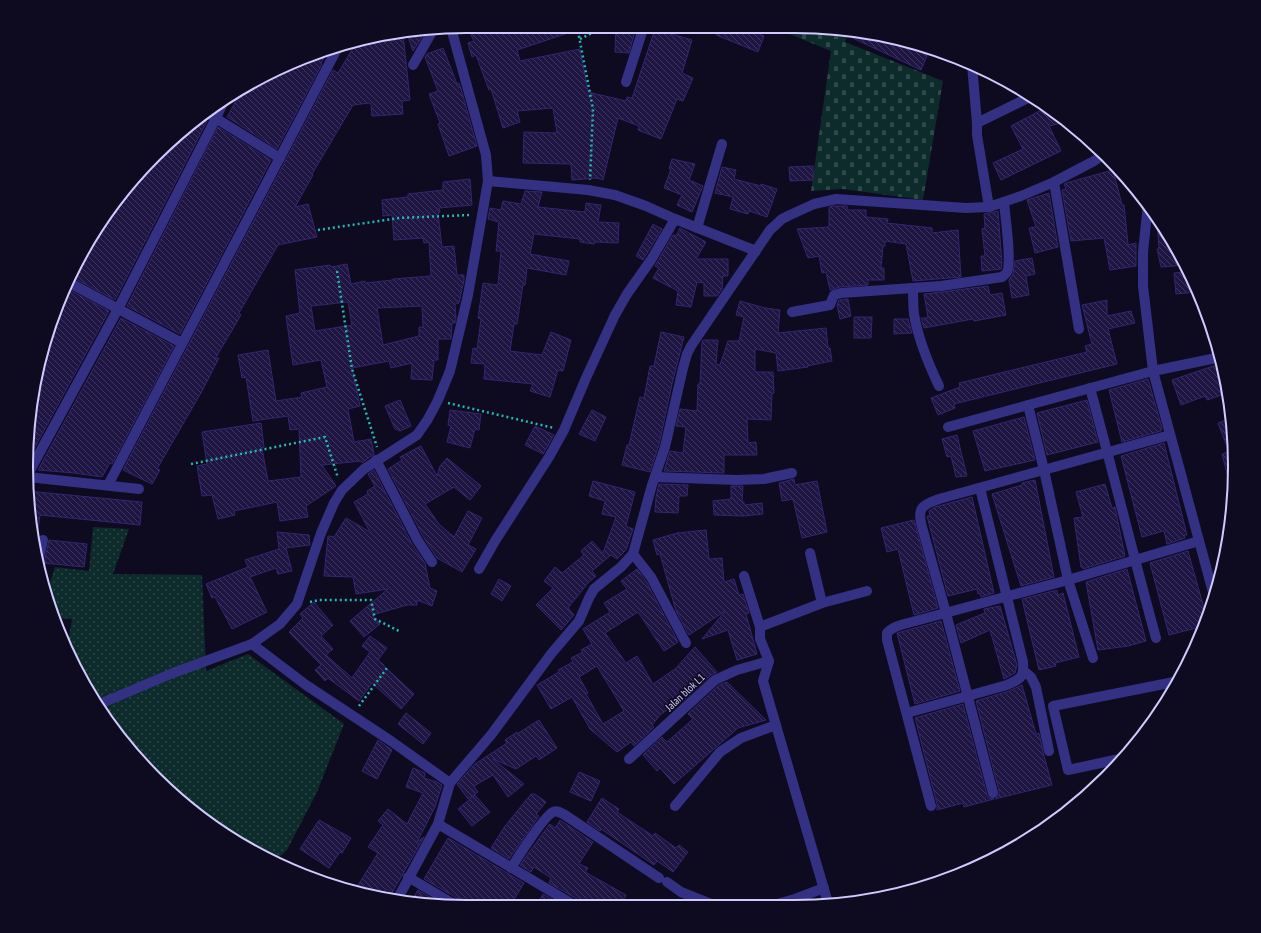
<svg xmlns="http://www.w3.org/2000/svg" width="1261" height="933" font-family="'PT Sans Narrow',sans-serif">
<defs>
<pattern id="grass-dots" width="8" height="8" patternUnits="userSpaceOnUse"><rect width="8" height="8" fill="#0d2b2a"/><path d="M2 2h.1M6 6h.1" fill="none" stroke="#2f484a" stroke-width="1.8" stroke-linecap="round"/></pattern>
<pattern id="cemetery-stones" width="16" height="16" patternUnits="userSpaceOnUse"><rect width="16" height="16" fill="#0d2b2a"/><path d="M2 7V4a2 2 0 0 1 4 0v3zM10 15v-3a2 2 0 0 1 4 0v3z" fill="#2f484a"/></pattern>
<pattern id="building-back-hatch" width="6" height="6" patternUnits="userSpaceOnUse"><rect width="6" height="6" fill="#1e1543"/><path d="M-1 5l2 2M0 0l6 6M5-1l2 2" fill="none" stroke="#3e365f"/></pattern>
</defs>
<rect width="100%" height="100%" fill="#0e0b20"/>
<path fill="url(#grass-dots)" d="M93,527L129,529L113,574L202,575L206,671L248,654L344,724L317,792L287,850L275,861L246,848L176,798L117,734L85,687L67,648L72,619L54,618C43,595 48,590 55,567L89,571Z"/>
<path fill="url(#cemetery-stones)" d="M772,27H823L850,31L845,42L943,81L923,200L843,189L811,191L831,51Z"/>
<g fill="url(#building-back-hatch)" stroke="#342571" fill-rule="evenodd">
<path d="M467,26H525L527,33L570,26L571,32L517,50L520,61L580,49L588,92L626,101L627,97L632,98L655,29L692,40L682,73L693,78L683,101L677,99L661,139L638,130L639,126L618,118L603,180L596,178L572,180L571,164L523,163L524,132L557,133L553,108L517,111L520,122L503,128L491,89L489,90L476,55L472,57L468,43L474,41Z"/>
<path d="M616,26H635L634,35L629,53L615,52Z"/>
<path d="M720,27H741L764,36L758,52L716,35Z"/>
<path d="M845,31L905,40L929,51L921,70L844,34Z"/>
<path d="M418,32H425L413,51L407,34Z"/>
<path d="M403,34L410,100L402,101L403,114L372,116L371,104L369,103L353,105L312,174L313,175L295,207L308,204L317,237L278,245L239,313L241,315L215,359L219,358L202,391L157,469L160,470L152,484L123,470L333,70L338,73L358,40Z"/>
<path d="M443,48L457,84L459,83L461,89L477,146L449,156L438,124L440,123L429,94L438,91L425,57L427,54Z"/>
<path d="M327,52L321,63L322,64L277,149L227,117L243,88L246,85Z"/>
<path d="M1047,107L1066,122L1049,126L1061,151L1001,180L993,163L1023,149L1011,126Z"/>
<path d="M202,119L207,121L115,300L70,276L100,222L155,155Z"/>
<path d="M218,127L271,160L180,334L127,306Z"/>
<path d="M672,159L695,164L689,180L703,186L692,212L677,205L682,195L664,188L671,169H669Z"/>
<path d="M813,166V180L790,181L789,167Z"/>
<path d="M722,167L736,170L734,179L761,186V184L777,189L767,217L749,211L748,214L730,209L733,197L715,193Z"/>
<path d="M1113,170L1122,205H1124L1128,245L1136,243V266L1110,270L1104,238L1071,241L1062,190L1066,189L1064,184L1066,183Z"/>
<path d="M470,179L472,205L439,208L440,212L438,213L442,247L454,246L457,275H464V280L459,303L455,304L456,319L455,323H452L451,339H438V360H434L432,380L411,379L412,363L391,368L389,361L352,368L360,406L348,409L354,442L371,439L374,454L362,463L361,461L322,465L336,486L306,506L308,517L280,521L277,502L234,511L235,515L218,519L212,495L202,496L197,466L207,464L202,432L261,423L264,447L262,448L268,481L301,477L299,429L290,430L288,416L253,421L246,377L242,378L238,355L268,350L276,401L302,397L301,393L327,387L321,360L293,365L286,316L300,313L295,270L330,265L331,267L347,264L351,284L365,281V283L393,280V279L431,276L429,242L424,243L423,238L394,240L392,215L383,216L382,200L408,197V194L443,190V182ZM348,302L352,325L315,331L311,306ZM422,306L423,327H419V336L383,345L377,308Z"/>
<path d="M525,191L542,192L538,207L585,212L586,203L601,205L598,222L619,223L618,243L595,242L594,244L580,242V239L534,234L530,254L569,261L566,275L527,268L525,285H523L517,324H514L510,351L542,355L551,332L571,340L563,371L558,370L550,397L530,391L533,384L484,379L485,364L471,363L473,348L477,349L481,319L478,318L483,283L498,285L501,251H496L499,222L488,219L490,208L501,210L503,201L521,204Z"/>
<path d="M1049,193L1058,247L1035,253L1029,228L1036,227L1027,200Z"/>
<path d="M833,206H847L848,210H866V217L888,219L887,223L932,228V233L958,230L961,277L913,281L906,244L885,241V246H883L881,268H884V280H868V285L840,287L830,290L826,272L822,273L819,256L808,258L797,229L829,227V207Z"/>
<path d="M998,211L1002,263L1001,269L982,271L981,256H985L982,229L985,228L984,214Z"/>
<path d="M1157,219L1170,241L1186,265L1161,267L1157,249H1159Z"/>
<path d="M653,224L662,229L643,260L636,256Z"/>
<path d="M680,228L706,242L696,259H728V276H723L722,289L717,296H704V283L697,282L691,307L676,305L678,291L653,278L659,268L655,266L673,235L676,236Z"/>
<path d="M1032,258L1035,274L1026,276L1029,295L1012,298L1009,280L1013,274L1015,261Z"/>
<path d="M1189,271L1197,292L1176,294L1174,273Z"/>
<path d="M988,286L990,295L1002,293L1006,315L974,321L973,319L924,328L921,318H928L924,294L942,292Z"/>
<path d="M66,288L109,311L29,458L34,381Z"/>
<path d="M848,299L851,316L840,319L837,305L839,300Z"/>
<path d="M1107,300V316L1131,311L1135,323L1108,329L1117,364L954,404L955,408L938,415L931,398L960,387L959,383L1087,352L1085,346L1092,344L1082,305Z"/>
<path d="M740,301L765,308L780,310L778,333L826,328L828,348H830L832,361L807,366L808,367L778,371L776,353L755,349V372H773L774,393H772L771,420L747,419L748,443L756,442L757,455H724V473L664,471L670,451L683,453L686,427L676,426L680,409L697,411L698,384H700L702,342L703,340H718L716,364L720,365L728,341H739L744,317L736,315Z"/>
<path d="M854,317H872L871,338H854Z"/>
<path d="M121,318L174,346L112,464L110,463L102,477L74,473L38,470Z"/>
<path d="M894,319H908L912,333L894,334Z"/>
<path d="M661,332L684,337L672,384L659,445L650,472L622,465L627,445H629L640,397L644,398L650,366H654Z"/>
<path d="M1222,363L1227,393L1207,400L1205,396L1181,405L1172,380Z"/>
<path d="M1148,379L1162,428L1161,431L1122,442L1109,390Z"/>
<path d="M400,400L411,426L400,431L395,429L385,406Z"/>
<path d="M1087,400L1098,442L1047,455L1037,413Z"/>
<path d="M450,410L481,414L479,430L475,429L470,448L447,442L451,426L448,425Z"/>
<path d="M592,410L606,417L595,441L579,434Z"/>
<path d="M1024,417L1035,460L985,471L973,431Z"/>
<path d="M1231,418L1234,438L1233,485H1230L1222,454L1229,452L1218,423Z"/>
<path d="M535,426L554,435L543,454L525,445Z"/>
<path d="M957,435L967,476L956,477L951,456L947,457L942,439Z"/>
<path d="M1164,443L1187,535H1184L1185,538L1167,544L1164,531L1142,537L1121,456Z"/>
<path d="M421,446L437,476L440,466L447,458L481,486L470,500L454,487L425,504L439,524L454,537L468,511L482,518L468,545L476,549L462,572L437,558L424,538L388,469L402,460L400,457Z"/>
<path d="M374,470L412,544L425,563L430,588L437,591L432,606L417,600V605H407L372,615L380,624L364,637L350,621L388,589L356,594L353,577L324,576L328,536L334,537L346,518L370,532L354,502L368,494L367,491L375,486L368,474Z"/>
<path d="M794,479L795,485L817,481L827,532L802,538L793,499L782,501L779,483Z"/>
<path d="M1035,480L1054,577L1021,586L992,494L1022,485V483Z"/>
<path d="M593,481L635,492L626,526L633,529L626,550L617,559L611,555L592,571L596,576L588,583L568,608L574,615L561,630L536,605L553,588L544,581L555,567L562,573L584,555L581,551L592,541L603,553L616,517L602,514L605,501L589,496Z"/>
<path d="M659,484L688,485L687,496H679L678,513L655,512L656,497Z"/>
<path d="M1105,484L1112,508L1115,507L1125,556L1083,569V567H1081L1074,518L1083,517L1076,492Z"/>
<path d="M731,486H743L742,502H744V505L762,503L763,514L744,516L714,515L713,501L731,499Z"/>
<path d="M27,491L142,502L140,525L40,515L37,537H35L27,496Z"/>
<path d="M972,497L994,593L981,597L980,593L978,594L977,589L948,596L927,516H930L929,511L935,507Z"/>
<path d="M914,520L938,608L914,615L898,549L887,552L881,528Z"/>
<path d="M706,530L709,559L722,558L724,582L734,579L739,595L743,594L749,613L746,614L757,654L737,660L728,630L702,639L725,611L689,635L676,611L660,554L657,555L653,540L677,533Z"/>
<path d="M277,532L309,535L310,545L286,548L292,571L278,574L276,568L250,577L267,612L232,629L215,597L212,598L206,584L248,567L245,560L279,549Z"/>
<path d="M49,540L87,544L84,567L43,563L45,559Z"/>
<path d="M1188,551L1207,619L1204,626L1169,635L1150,563Z"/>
<path d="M637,569L646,581L678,642L664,651L638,612L605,633L626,663L637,656L653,684L675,669L695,647L717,672L711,675L680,704L678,702L660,715L652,725L654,727L634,746L631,742L617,752L590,729L572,697L551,709L537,685L559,672L558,670L573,662L571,658L583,652L581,650L592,644L583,629L610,612L604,603L627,589L621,581ZM597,666L624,711L603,724L586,694L588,693L579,677Z"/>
<path d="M1127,569L1146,641L1128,646L1098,650L1086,582Z"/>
<path d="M499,579L511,586L502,601L491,594Z"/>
<path d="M1057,590L1058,595L1063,593L1079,657L1055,663L1056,666L1039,670L1022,599Z"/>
<path d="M314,602L333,625L321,636L333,649L326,655L352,678L370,652L362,646L370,636L387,648L378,660L384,665V666L414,694L401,709L372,683L359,701L328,678L325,681L315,670L321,665L289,632L303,618L300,614Z"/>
<path d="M1000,606L1017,665L1015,673L1004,679L990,630L961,643L956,625L985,613L984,609Z"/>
<path d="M941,621L960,691L915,704L897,633Z"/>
<path d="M727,682L766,720L738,728L674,784L660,768L657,771L643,755L662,737L667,742L693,719L688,714L719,685Z"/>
<path d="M1022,685L1036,734L1039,733L1043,752L1052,785L995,799L999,795V791L976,701L1009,691Z"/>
<path d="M963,704L987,795L989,798L994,799L964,807L963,803L937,810V804L915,718Z"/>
<path d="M406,713L431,733L423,744L398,724Z"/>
<path d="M539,720L557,748L539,760L536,756L516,769L493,759L524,784L508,797L493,775L474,786L478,792L468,799L457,784L475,764L507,743L505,740L517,732V734Z"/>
<path d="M378,740L392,750L377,779L362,771Z"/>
<path d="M413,768L425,773L424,778L437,782L442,785L435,807L417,842L424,837L392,893L386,889L383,895L355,890L378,853L368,847L383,825L378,821L388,809L407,824L423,793L406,787Z"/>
<path d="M579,772L600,781L591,801L570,792Z"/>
<path d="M531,794H535L546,802L536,814L539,816L509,859L491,848L505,826Z"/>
<path d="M475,795L490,812L472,826L458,809Z"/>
<path d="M602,798L619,809L617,812L653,836L655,833L676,848L679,845L688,852L673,872L657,861L654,865L601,829L600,831L587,822Z"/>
<path d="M319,820L351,838L342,853L340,852L329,868L300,849Z"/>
<path d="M560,820L593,842L579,864L588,868L585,872L626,895L621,905H580L577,899L549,883L551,878L534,867L531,872L520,865L549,825L550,824L555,828Z"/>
<path d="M448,838L524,883L510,906H463L460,900L424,879Z"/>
<path d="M418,890L444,906H437L411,901Z"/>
<path d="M543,894L562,905H537Z"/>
</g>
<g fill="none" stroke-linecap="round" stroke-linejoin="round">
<g stroke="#22bbb2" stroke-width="2.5" stroke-dasharray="2 3" stroke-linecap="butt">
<path d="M577,26L593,109L590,180"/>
<path d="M580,39L606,26"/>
<path d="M318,230L399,218L470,215"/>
<path d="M337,271L352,369L377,447"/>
<path d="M448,403L554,428"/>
<path d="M191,464L325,437L338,478"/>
<path d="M310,602L319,600H371L375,619L401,632"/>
<path d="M359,706L387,668"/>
</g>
<g stroke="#343184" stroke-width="10">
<path d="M413,65L433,30"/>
<path d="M972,65L977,123"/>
<path d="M626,82L644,26"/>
<path d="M209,114L280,158"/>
<path d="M488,181L588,190L615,195L646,206L675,219L756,251"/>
<path d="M1054,182L1079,329"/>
<path d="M1148,204L1143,252V286L1153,371L1214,596"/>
<path d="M989,207L977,135V123L1032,96"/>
<path d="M697,228L722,144"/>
<path d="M68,282L182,343"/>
<path d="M913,288C913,297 913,305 914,314C918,339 928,363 939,386"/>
<path d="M792,312L830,305L834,295L841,293L941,286L1002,277C1005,275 1005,275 1007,272C1012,262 1005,215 1004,202"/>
<path d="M1090,388C1113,471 1133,555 1156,638"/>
<path d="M1028,405L1044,470L1068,580L1093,658"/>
<path d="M948,427L1153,371L1221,357"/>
<path d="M376,460L418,541L432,562"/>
<path d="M28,474L118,309L216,118L223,103"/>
<path d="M28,477L139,489"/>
<path d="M655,477L737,480L764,479L792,473"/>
<path d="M108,485L338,47"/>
<path d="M810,553L822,603"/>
<path d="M633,554L651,577L686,643"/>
<path d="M39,558L43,540"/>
<path d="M479,569L495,541L549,457L564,430L586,378L615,315L627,294L651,260L675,219"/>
<path d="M744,576L760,627"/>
<path d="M1024,671L1031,677L1036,687L1049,751"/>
<path d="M97,705L173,673L252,644"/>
<path d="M907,713L1007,685C1021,679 1024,677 1023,662L980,488"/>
<path d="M1124,758L1068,770L1053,706L1179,681"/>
<path d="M629,759L715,680L737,670L769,661"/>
<path d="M450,783L391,741L306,685L252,644L280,624L297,604L321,533L334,503L342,490L364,469L417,435L428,419L438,400L450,371L468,295L488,181L486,155L451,28"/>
<path d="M993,793L946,613L922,527C917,509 921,505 939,499L1170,435"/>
<path d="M675,806L720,752L741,738L776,725"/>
<path d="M931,806L887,640V633C892,627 900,625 908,623L1068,580L1199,541"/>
<path d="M438,824L574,905"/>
<path d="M511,868C518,857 544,816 553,812C557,810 561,813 565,815L659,878"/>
<path d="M408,877L457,906"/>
<path d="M667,882L681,892L711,904"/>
<path d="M398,898L438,824L450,783L491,735L551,654L579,621L589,598L594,589L621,567L633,554L652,485L665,447L683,368L687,354L691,346L710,318L770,230L782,219L790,215L814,204L836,199L966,208L989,207L1021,196L1054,182L1094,161L1104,154"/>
<path d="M828,903L763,681L769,661L760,639V627L822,603L867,591"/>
<path d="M777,904L795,899L824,888"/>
</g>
</g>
<g text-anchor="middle" stroke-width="3.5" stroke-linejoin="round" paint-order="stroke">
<g font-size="11" fill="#d0caff" stroke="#0e0b20">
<text transform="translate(685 692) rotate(-43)" y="4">Jalan blok L1</text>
</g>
</g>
<path d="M0 0H1261V933H0ZM466 33H795A433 433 0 0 1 1228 466V467A433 433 0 0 1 795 900H466A433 433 0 0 1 33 467V466A433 433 0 0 1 466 33Z" fill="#0e0b20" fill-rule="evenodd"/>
<path fill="none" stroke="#d0caff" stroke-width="2" d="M466 33H795A433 433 0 0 1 1228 466V467A433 433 0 0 1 795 900H466A433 433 0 0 1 33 467V466A433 433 0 0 1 466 33Z"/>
</svg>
